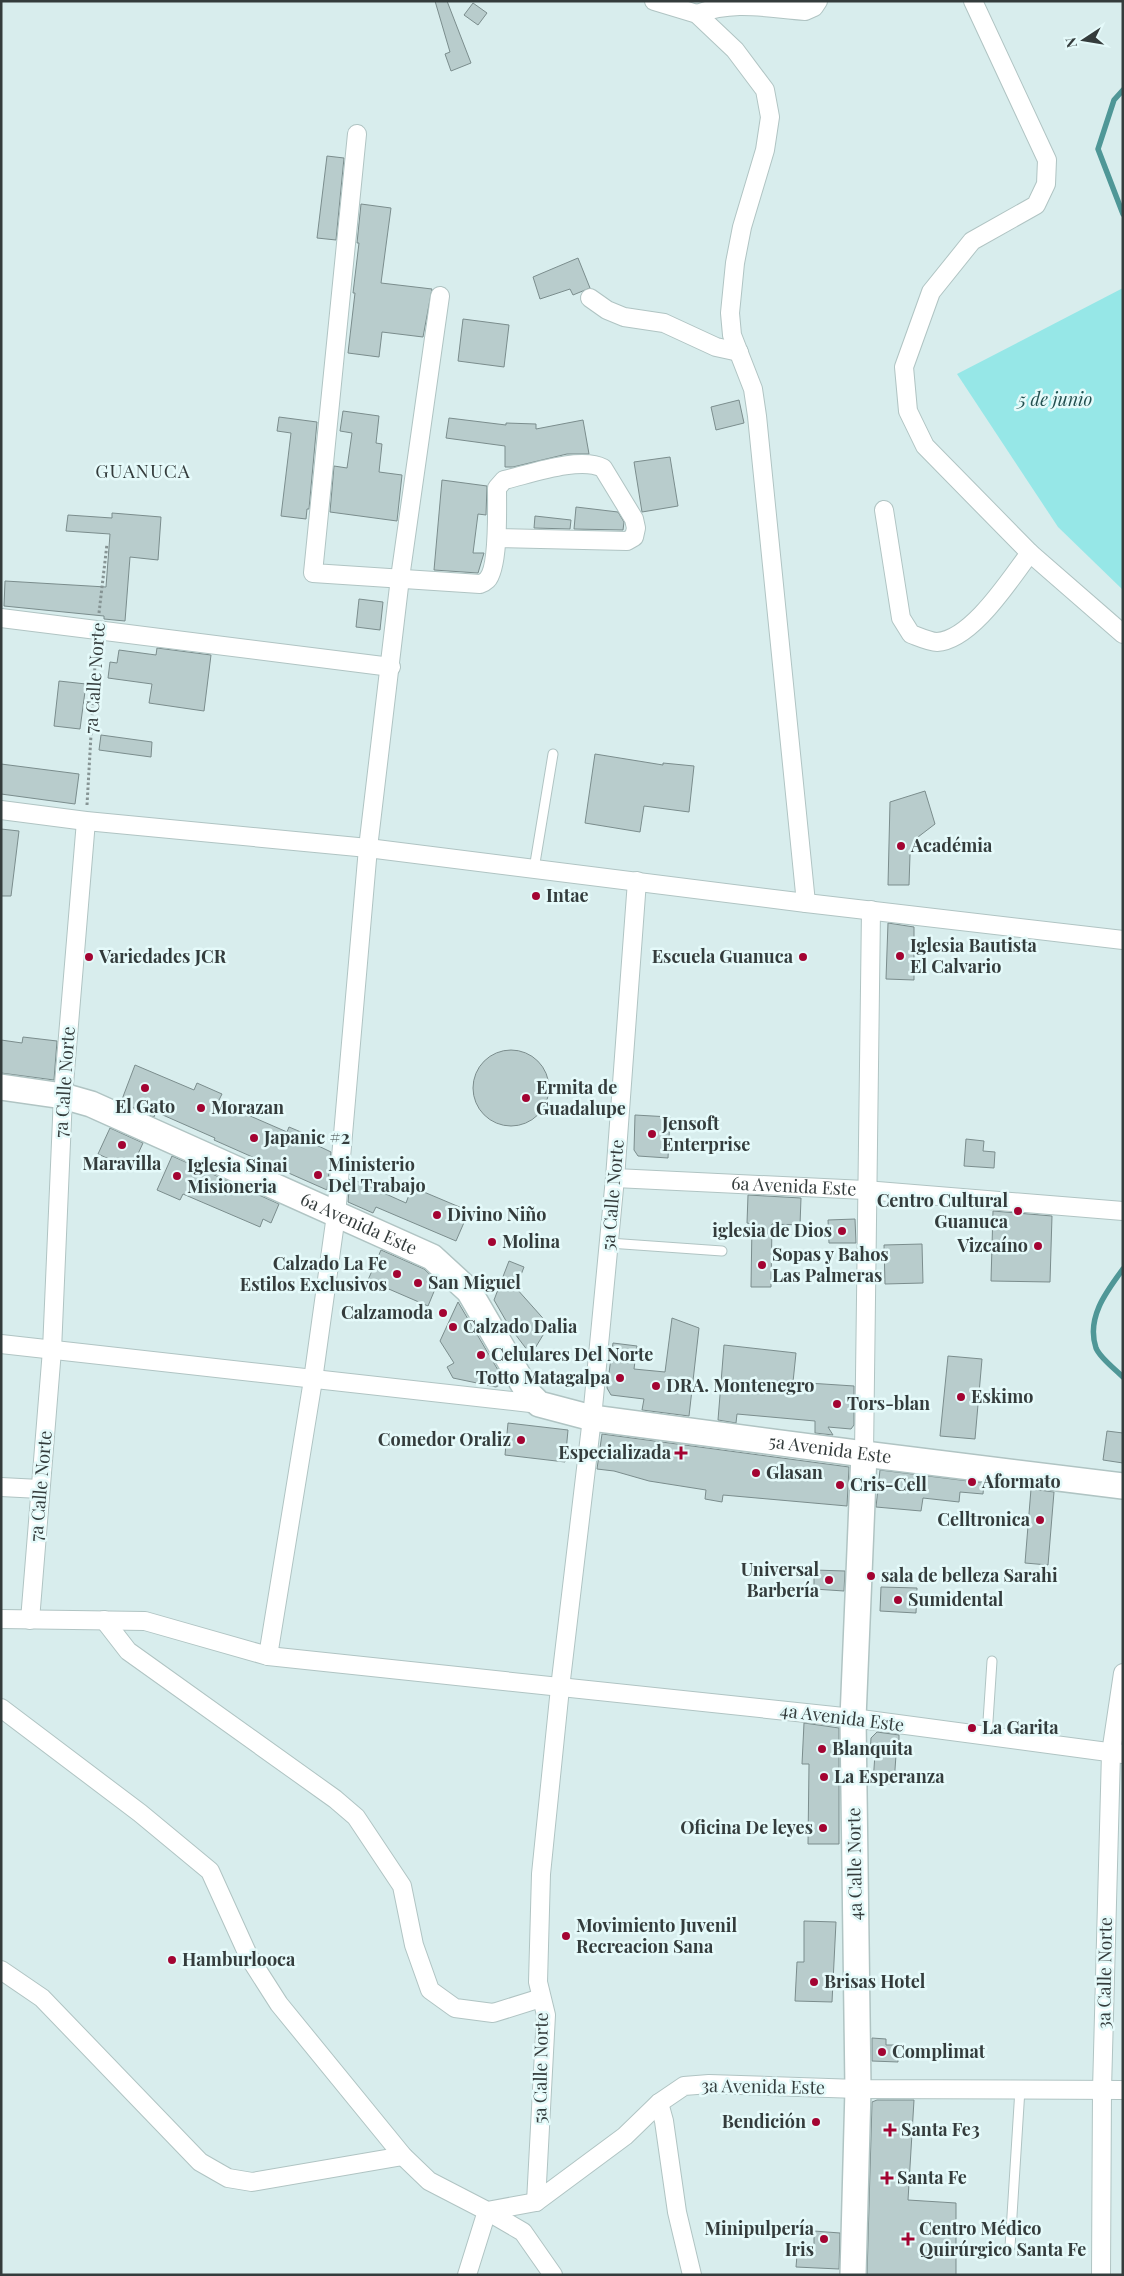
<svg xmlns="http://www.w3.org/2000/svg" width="1124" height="2276" font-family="'Playfair Display',serif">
<rect width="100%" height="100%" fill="#d8eded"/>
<path fill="#96e7e7" d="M1123,288V590L1058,527L957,374Z"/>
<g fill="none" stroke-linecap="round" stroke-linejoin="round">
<g stroke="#4f9797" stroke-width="5.5">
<path d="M1123,90L1114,100L1098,149L1123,214"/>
<path d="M1123,1269C1106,1292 1086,1318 1096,1348C1100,1358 1115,1369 1123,1377"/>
</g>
</g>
<g fill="#b8cccc" stroke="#7b8d8d">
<path d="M435,1H447L471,63L451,71L445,54L450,52Z"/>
<path d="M473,3L487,13L478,25L464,15Z"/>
<path d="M327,156L344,158L336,240L317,238Z"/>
<path d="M361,204L391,208L381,283L432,289L423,337L382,332L379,357L348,353L355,293H353L359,243H357Z"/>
<path d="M578,258L590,288L573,295L570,289L540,299L533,277Z"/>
<path d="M463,319L509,325L504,367L458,361Z"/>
<path d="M739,400L744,423L716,430L711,407Z"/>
<path d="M343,411L379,416L376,443L382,444L379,472L402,475L397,521L330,512L334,466L347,468L352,433L340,431Z"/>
<path d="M279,417L317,422L309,509H307L306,519L281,516L291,433L277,431Z"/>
<path d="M449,418L506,425V423L536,424V429L583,420L589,454H567L513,467H505V446L446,438Z"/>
<path d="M670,457L678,506L642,512L634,462Z"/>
<path d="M442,480L487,486L486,515L478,514L473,553H484L478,573L434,570Z"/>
<path d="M576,507L618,512L624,522L623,530L574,529Z"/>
<path d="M112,513L161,517L158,560L130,557L125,621L104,619V616L4,606L5,581L106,587L110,534L66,531L68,515L112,518Z"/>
<path d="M535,516L571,520L570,529L534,528Z"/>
<path d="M359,599L383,602L380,630L356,627Z"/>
<path d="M157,648L211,655L204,711L149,703L152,684L108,678L110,662L117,663L119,650L156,655Z"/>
<path d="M59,681L86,684L80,729L54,726Z"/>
<path d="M101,735L152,742L151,757L99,750Z"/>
<path d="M595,754L663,765V763L694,766L689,812L644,806L640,832L585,823Z"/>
<path d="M1,764L79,774L75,804L1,794Z"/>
<path d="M925,791L935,824L918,837L910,855L909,885H888L890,802Z"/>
<path d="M1,829L19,831L11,896H1Z"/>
<path d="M888,923L914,927V980L886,979Z"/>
<path d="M23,1037L57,1041L54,1080L1,1073V1040L22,1043Z"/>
<circle cx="511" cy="1088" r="38"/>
<path d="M135,1065L194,1090L197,1083L222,1094L218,1102L287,1132L289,1127L308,1135L306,1140L331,1152L327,1190L214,1140L215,1138L156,1112L154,1117L121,1102Z"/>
<path d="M635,1115L670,1117L668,1158L638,1156L634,1150Z"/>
<path d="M110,1128L143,1143L131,1169L98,1154Z"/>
<path d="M966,1139L984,1141L983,1151L995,1152L994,1168L964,1166Z"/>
<path d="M172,1156L279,1204L271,1223L263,1219L260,1227L183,1194L180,1200L157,1190Z"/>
<path d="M350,1178L406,1203L412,1187L469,1211L456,1241L376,1207L373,1213L348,1202Z"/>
<path d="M748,1195L801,1198L800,1225L772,1224L771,1287H751L752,1224L747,1223Z"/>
<path d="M993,1211L1052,1216L1050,1282L991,1281Z"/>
<path d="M855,1219L856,1243H829L828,1220Z"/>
<path d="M922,1244L923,1283L885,1284L884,1245Z"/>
<path d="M381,1250L424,1269L438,1282L428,1306L368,1280Z"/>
<path d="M509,1261L524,1267L516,1288L549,1325L531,1355L509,1326L494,1300Z"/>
<path d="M458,1302L505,1382L496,1387L453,1378L447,1367L454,1363L440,1341Z"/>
<path d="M672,1318L699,1328L689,1416L642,1410L644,1399L611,1395L607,1388L613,1343L637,1346L634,1369L665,1372Z"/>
<path d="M724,1345L796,1353L793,1382L854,1386V1425L851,1429L828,1427L833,1435L815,1433V1421L737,1414L736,1423L718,1420Z"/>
<path d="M948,1356L982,1359L975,1439L940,1436Z"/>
<path d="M508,1423L568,1430L565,1462L505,1455Z"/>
<path d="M1107,1431L1123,1433V1463L1103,1460Z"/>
<path d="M602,1434L849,1467L847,1506L723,1495L722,1502L705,1499L706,1490L649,1481L614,1471L597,1469Z"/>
<path d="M880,1470L984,1483L983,1494L960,1492L959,1502L923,1498L921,1511L876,1507Z"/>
<path d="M1031,1489L1054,1492L1048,1565L1025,1563Z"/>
<path d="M814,1570L845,1571L844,1591L814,1589Z"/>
<path d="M881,1587L917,1588L916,1613L880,1611Z"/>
<path d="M804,1723L839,1728V1844H808L809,1764H802Z"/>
<path d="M877,1732L899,1735V1755H896L894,1784L873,1783L875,1754H870L871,1738Z"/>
<path d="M804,1921L836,1922L832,2002L795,2001L797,1962H804Z"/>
<path d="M872,2038L886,2039V2045H898V2062L872,2061Z"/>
<path d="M877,2100H914L908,2200L956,2203V2275H867L872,2102Z"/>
<path d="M814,2231L840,2233L839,2269L796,2267L798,2244L814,2245Z"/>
</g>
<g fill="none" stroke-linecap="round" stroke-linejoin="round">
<g stroke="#b0c4c3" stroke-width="11">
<g id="lane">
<path d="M534,869L553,754"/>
<path d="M609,1243L722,1251"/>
<path d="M987,1736L992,1661"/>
<path d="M1010,2247L1020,2089"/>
</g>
</g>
<g stroke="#b0c4c3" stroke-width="20">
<g id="street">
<path d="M654,1L697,14L735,50L765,90L770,117L765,150L742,227L735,263L730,313L732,335L753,389L757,416L806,903"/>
<path d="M973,1L1047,160L1046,184L1036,205L972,241L931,292L904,367L908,411L925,446L1030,553L1123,634"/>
<path d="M697,14C734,0 766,8 805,11L814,7L818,1"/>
<path d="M357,134L313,573L480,584C483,583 485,582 487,580C499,568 497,506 497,488L504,480C530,474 580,456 603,468L634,519L636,528L634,537L627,541L497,538"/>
<path d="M590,298L607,310L624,317L664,323L716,347L739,352"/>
<path d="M884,510L901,618L911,634C919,637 930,642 937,642C972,640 1010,579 1030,553"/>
<path d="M1,618L391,667"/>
<path d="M1,810L86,821L368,848L806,903L1123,940"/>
<path id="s1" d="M615,1178L865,1190L1123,1211"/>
<path d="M1,1344L539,1404"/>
<path d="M864,1454L871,910"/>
<path d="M1,1487L40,1489"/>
<path d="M1,1619L145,1621L268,1656L853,1718L1123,1754"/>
<path d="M30,1620L52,1350L63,1096L86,821"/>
<path d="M104,1620L128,1651L335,1799L356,1817L402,1886L414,1945L430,1990L455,2008L493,2013L541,1998"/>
<path d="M268,1656L313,1380L336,1215L368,848L400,578L440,296"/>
<path d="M1,1708L140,1813L210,1871L249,1957L279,2004L403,2156L429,2181L487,2211L536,2202L625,2136L659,2103L684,2086L709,2084L858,2089L1123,2090"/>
<path d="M1,1970L42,1998L200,2162L228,2178L252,2182L403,2156"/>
<path d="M659,2103L664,2121L677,2212L692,2275"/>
<path d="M536,2202L546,2015L538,1982L541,1874L560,1688L592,1418L615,1178L637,881"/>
<path d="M467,2275L487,2211L523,2232L553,2275"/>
<path d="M1101,2275L1102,2090L1111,1753L1123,1673"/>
</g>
</g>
<g stroke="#b0c4c3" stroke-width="28">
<g id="secondary">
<path id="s2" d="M1,1087L63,1096L91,1104L432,1257L469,1291L529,1394L539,1404L592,1418L864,1454L1123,1486"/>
<path d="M853,2275L858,2089L853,1718L864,1454"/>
</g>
</g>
<g stroke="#869494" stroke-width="3" stroke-dasharray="2.5 2.5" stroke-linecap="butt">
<path d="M99,613L107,544"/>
<path d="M87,805L96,647"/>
</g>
<use href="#lane" stroke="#fff" stroke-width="9"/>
<use href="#street" stroke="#fff" stroke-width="18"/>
<use href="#secondary" stroke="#fff" stroke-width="25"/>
</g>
<g fill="#a30432" stroke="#e5fafa" stroke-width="2">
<circle cx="901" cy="846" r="5"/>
<circle cx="536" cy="896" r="5"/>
<circle cx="900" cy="956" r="5"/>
<circle cx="89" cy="957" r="5"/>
<circle cx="803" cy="957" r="5"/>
<circle cx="145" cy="1088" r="5"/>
<circle cx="526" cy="1098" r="5"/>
<circle cx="201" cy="1108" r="5"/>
<circle cx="652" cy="1134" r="5"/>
<circle cx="254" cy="1138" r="5"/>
<circle cx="122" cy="1145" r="5"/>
<circle cx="318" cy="1175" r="5"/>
<circle cx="177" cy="1176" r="5"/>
<circle cx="1018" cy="1211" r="5"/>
<circle cx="437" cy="1215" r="5"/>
<circle cx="842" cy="1231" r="5"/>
<circle cx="492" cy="1242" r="5"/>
<circle cx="1038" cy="1246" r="5"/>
<circle cx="762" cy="1265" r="5"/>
<circle cx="397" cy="1274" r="5"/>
<circle cx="418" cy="1283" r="5"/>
<circle cx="443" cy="1313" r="5"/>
<circle cx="453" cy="1327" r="5"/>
<circle cx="481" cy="1355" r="5"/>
<circle cx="620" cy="1378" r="5"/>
<circle cx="656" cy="1386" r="5"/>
<circle cx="961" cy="1397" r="5"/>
<circle cx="837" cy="1404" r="5"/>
<circle cx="521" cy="1440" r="5"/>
<path d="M678.5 1445.5h5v5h5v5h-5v5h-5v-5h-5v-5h5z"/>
<circle cx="756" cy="1473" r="5"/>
<circle cx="972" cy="1482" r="5"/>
<circle cx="840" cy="1485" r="5"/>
<circle cx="1040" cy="1520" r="5"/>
<circle cx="871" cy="1576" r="5"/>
<circle cx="829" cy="1580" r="5"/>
<circle cx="898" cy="1600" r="5"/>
<circle cx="972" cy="1728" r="5"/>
<circle cx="822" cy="1749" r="5"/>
<circle cx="824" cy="1777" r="5"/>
<circle cx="823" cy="1828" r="5"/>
<circle cx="566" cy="1936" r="5"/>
<circle cx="172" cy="1960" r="5"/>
<circle cx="814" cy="1982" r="5"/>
<circle cx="882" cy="2052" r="5"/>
<circle cx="816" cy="2122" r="5"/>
<path d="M887.5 2122.5h5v5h5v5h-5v5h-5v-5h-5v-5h5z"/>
<path d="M884.5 2170.5h5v5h5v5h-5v5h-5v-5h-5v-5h5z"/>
<circle cx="824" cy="2239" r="5"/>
<path d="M905.5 2231.5h5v5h5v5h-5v5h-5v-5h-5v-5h5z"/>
</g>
<g text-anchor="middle" stroke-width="5" stroke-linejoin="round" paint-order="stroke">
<g font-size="18" font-style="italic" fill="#224f4f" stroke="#e5fafa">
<text x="1055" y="406">5 de junio</text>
</g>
<g font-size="18" fill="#343c3c" stroke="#e5fafa">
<text transform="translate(95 678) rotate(-86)" y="6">7a Calle Norte</text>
<text transform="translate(65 1082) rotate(-86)" y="6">7a Calle Norte</text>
<text dy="6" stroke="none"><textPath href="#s1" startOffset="179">6a Avenida Este</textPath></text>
<text transform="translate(613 1195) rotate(-85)" y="6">5a Calle Norte</text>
<text dy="6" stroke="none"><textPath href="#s2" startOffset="385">6a Avenida Este</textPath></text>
<text dy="6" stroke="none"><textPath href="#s2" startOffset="944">5a Avenida Este</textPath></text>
<text transform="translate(41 1486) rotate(-85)" y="6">7a Calle Norte</text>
<text transform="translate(842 1718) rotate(7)" y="6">4a Avenida Este</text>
<text transform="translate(855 1864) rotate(-91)" y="6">4a Calle Norte</text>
<text transform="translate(1105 1973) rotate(-89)" y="6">3a Calle Norte</text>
<text transform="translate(541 2068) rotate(-89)" y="6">5a Calle Norte</text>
<text transform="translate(763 2087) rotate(1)" y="6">3a Avenida Este</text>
</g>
<g font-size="18" font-weight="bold" fill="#343c3c" stroke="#e5fafa" text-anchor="start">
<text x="911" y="852">Académia</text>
<text x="546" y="902">Intae</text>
<text x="910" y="952">Iglesia Bautista<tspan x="910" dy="21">El Calvario</tspan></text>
<text x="99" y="963">Variedades JCR</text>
<text x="793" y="963" text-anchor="end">Escuela Guanuca</text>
<text x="536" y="1094">Ermita de<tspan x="536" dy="21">Guadalupe</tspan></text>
<text x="145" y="1113" text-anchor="middle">El Gato</text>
<text x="211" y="1114">Morazan</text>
<text x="662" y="1130">Jensoft<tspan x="662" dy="21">Enterprise</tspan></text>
<text x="264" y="1144">Japanic #2</text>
<text x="122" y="1170" text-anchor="middle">Maravilla</text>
<text x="328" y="1171">Ministerio<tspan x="328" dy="21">Del Trabajo</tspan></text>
<text x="187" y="1172">Iglesia Sinai<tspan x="187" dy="21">Misioneria</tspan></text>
<text x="1008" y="1207" text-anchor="end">Centro Cultural<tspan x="1008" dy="21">Guanuca</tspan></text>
<text x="447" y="1221">Divino Niño</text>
<text x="832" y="1237" text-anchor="end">iglesia de Dios</text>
<text x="502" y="1248">Molina</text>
<text x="1028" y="1252" text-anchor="end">Vizcaíno</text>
<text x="772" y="1261">Sopas y Bahos<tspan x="772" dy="21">Las Palmeras</tspan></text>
<text x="387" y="1270" text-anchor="end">Calzado La Fe<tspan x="387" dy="21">Estilos Exclusivos</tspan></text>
<text x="428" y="1289">San Miguel</text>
<text x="433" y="1319" text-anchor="end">Calzamoda</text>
<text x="463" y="1333">Calzado Dalia</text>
<text x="491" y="1361">Celulares Del Norte</text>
<text x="610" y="1384" text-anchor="end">Totto Matagalpa</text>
<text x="666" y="1392">DRA. Montenegro</text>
<text x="971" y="1403">Eskimo</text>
<text x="847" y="1410">Tors-blan</text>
<text x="511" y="1446" text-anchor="end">Comedor Oraliz</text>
<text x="671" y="1459" text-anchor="end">Especializada</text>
<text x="766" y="1479">Glasan</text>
<text x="982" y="1488">Aformato</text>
<text x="850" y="1491">Cris-Cell</text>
<text x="1030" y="1526" text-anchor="end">Celltronica</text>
<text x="819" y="1576" text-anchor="end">Universal<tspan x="819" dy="21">Barbería</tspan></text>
<text x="881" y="1582">sala de belleza Sarahi</text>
<text x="908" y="1606">Sumidental</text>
<text x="982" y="1734">La Garita</text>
<text x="832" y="1755">Blanquita</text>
<text x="834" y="1783">La Esperanza</text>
<text x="813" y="1834" text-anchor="end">Oficina De leyes</text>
<text x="576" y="1932">Movimiento Juvenil<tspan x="576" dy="21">Recreacion Sana</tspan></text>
<text x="182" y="1966">Hamburlooca</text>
<text x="824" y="1988">Brisas Hotel</text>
<text x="892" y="2058">Complimat</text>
<text x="806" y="2128" text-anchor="end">Bendición</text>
<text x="901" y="2136">Santa Fe3</text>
<text x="897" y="2184">Santa Fe</text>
<text x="814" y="2235" text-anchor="end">Minipulpería<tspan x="814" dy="21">Iris</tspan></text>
<text x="919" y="2235">Centro Médico<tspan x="919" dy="21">Quirúrgico Santa Fe</tspan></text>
</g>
<g font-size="19" letter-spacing="1" fill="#343c3c" stroke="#e5fafa">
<text x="143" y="478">GUANUCA</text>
</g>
</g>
<rect width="1124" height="2276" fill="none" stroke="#343c3c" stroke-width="5"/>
<g transform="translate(1084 40) rotate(258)" stroke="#e5fafa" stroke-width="4" paint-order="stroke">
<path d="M0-4L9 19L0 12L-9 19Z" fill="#343c3c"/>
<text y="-8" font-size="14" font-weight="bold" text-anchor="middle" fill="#343c3c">N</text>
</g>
</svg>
